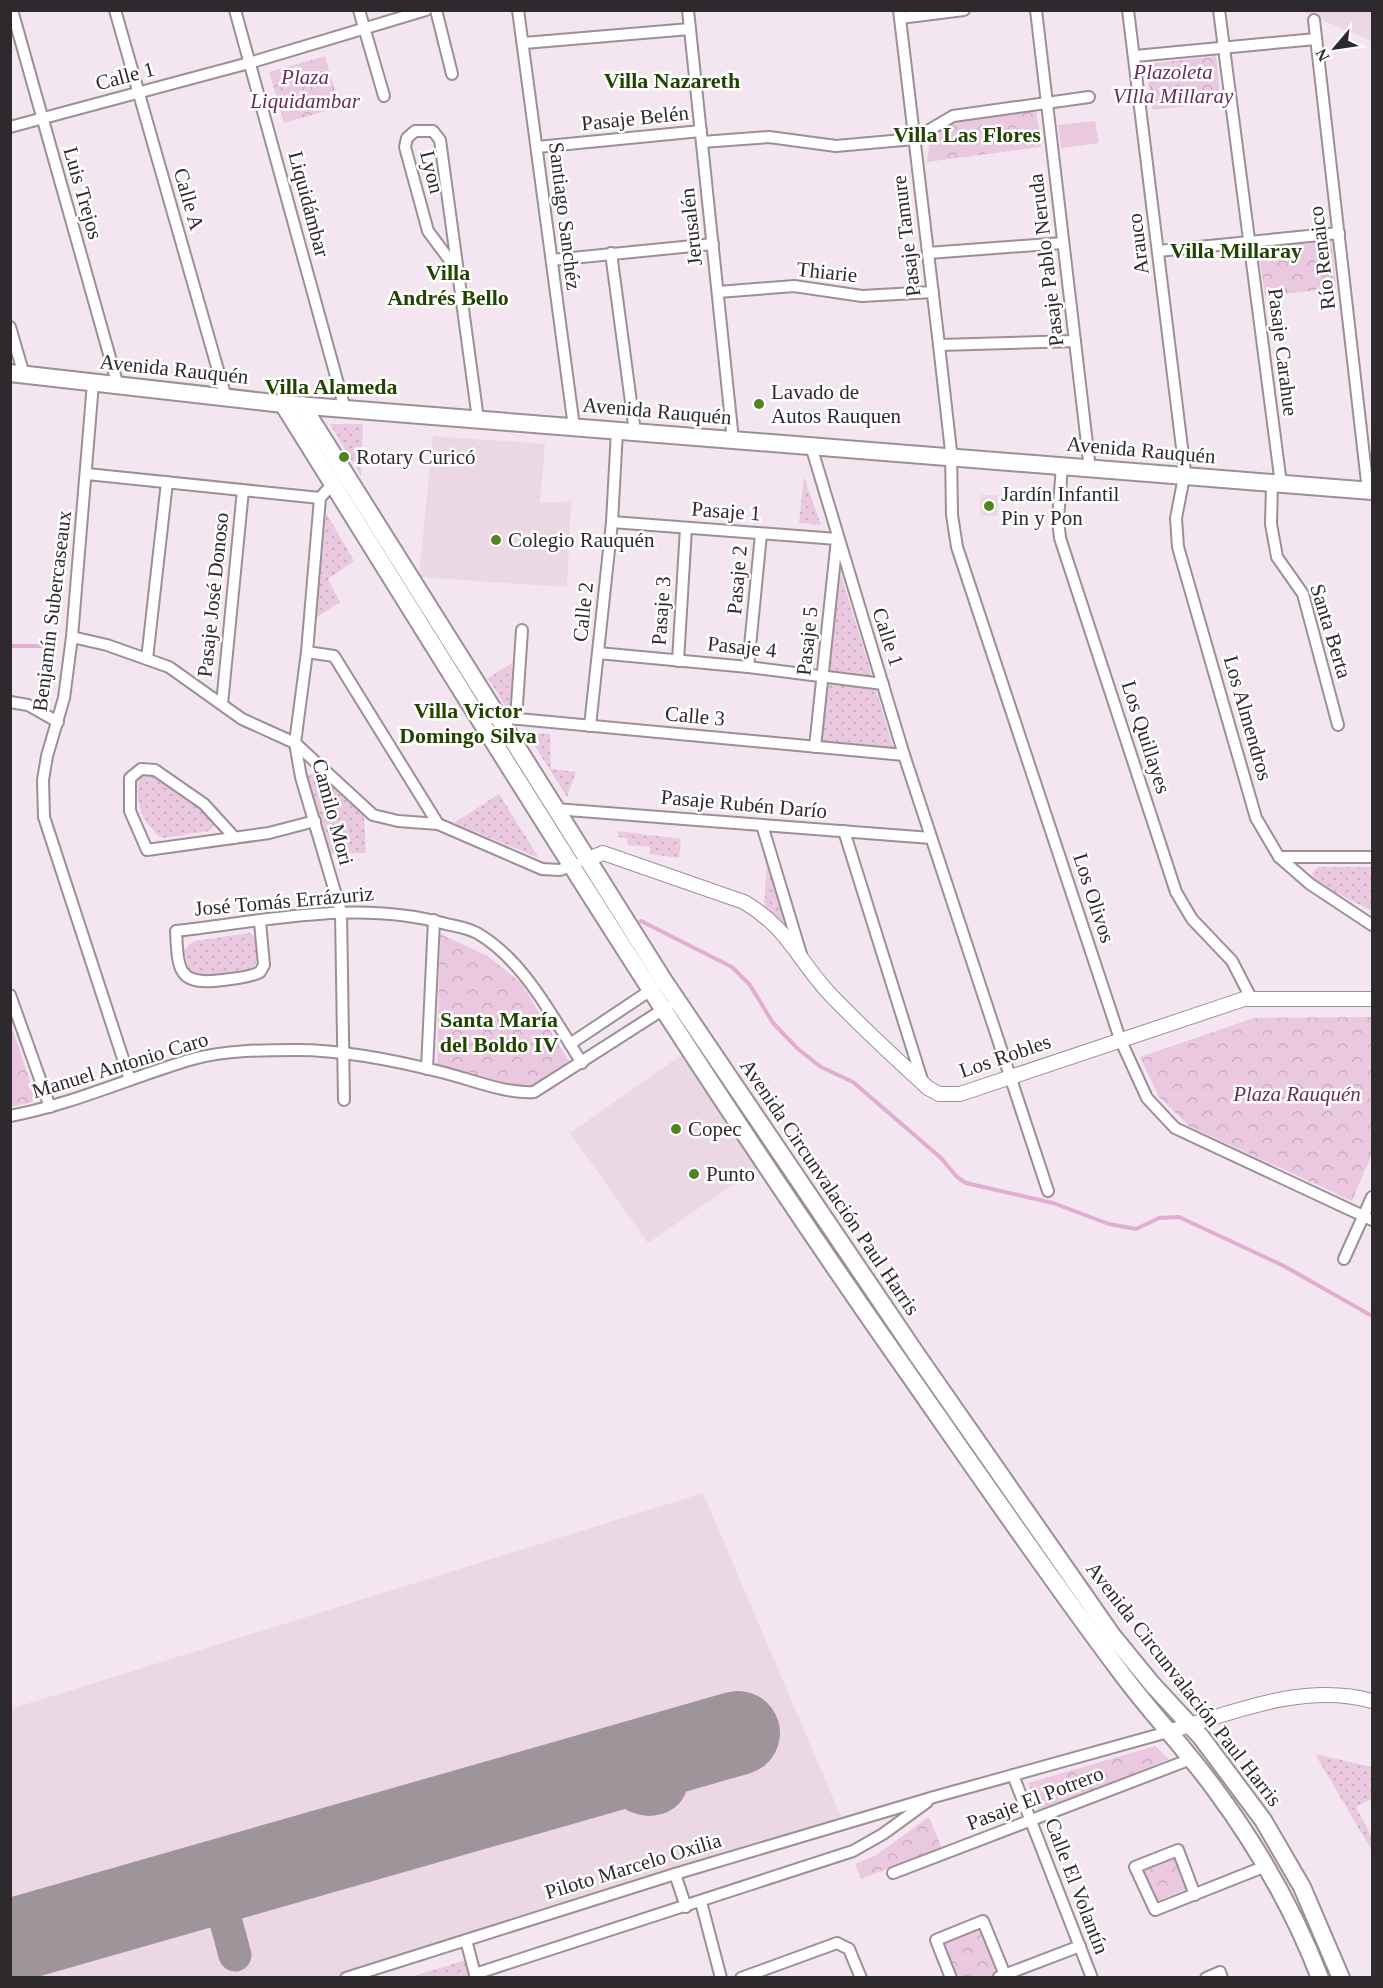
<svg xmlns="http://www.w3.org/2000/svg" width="1383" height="1988" font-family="'Times New Roman',serif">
<defs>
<pattern id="grass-dots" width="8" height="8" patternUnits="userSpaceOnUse" patternTransform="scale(1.5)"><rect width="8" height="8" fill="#eac9e0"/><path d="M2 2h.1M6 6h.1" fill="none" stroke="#c9adc0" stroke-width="1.8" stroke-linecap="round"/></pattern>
<pattern id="forest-crowns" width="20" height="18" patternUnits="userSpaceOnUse" patternTransform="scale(1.5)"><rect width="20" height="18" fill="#eac9e0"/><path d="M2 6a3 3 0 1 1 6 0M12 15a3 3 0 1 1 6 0" fill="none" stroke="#c9adc0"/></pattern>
</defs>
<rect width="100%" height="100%" fill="#f4e6f0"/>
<g fill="#ecd7e5">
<path d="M1300,11H1372V41Z"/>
<path d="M433,436L545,444L540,503L571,501L567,587L419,577Z"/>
<path d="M980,495H998L997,516H980Z"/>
<path d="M683,1054L760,1166L648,1243L570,1133Z"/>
<path d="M703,1493L841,1817L493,1924L337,1977L11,1978V1709Z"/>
</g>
<g fill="url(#grass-dots)">
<path d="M330,424H363L361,476Z"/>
<path d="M804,477L821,525L799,523Z"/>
<path d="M326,513L354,561L328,579L340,602L316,618Z"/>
<path d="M837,562L873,679L829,673Z"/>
<path d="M512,663L511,715L488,678Z"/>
<path d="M828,680L875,686L893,747L822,741Z"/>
<path d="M526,732L550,734L551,769L576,772L567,797Z"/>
<path d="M316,772L364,815L366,853L330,854L307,781V776Z"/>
<path d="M151,775L212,817L213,826L210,831L162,838C142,824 134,802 139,778Z"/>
<path d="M499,794L539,858L454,823Z"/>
<path d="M617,831L681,839L679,858L650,854V847L628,845L627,838L618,837Z"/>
<path d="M767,862L791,941L764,908Z"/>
<path d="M1318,867H1372V911L1315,882L1312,873Z"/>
<path d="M250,933L254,936C255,944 258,957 255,965C252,974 207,979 197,975C194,974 192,972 189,970L184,950L194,941Z"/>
<path d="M1315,1754L1372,1767V1799L1356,1807L1372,1837V1851Z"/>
<path d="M466,1960L470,1977L407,1978Z"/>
</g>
<g fill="url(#forest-crowns)">
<path d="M325,56L340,107L284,123L269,72Z"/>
<path d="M1216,56L1221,102L1152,110L1146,64Z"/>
<path d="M1035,103L1041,147L927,162L931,132L947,120Z"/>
<path d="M1332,241L1336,288L1265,296L1258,248Z"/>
<path d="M440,934L488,956L521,983L573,1068L537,1090L437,1066Z"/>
<path d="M1372,1017V1154L1352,1201L1189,1126L1159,1097L1140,1057L1254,1018Z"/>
<path d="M10,1022L34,1093L33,1102L11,1107Z"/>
<path d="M1155,1746L1169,1759L1039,1811L1028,1783Z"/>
<path d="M929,1817L942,1848L861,1879L855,1864L876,1855Z"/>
<path d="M1175,1855L1189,1888L1155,1902L1141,1869Z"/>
<path d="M981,1928L999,1974L990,1977H955L942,1943Z"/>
</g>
<path fill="#eac9e0" d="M1095,121L1099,143L1061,148L1058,125Z"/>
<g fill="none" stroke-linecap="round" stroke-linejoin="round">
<g stroke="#e1add1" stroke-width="4">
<path d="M10,646H47"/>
<path d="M641,921L732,967L750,985L773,1023L798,1049L821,1067L853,1082L941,1158L957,1177L966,1183L1053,1203L1109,1224L1136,1229L1159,1218L1179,1217L1284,1266L1372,1316"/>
</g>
<g stroke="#9e949a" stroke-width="33">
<path d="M586,1776C596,1777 605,1778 614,1783C627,1789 638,1802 653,1799C677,1796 676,1769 663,1754"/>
<path d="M215,1882L235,1955"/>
</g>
<path stroke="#9e949a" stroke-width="84" d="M10,1941L738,1733"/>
<g stroke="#9c8f97" stroke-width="14">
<g id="minor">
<path d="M12,10L118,386"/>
<path d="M115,10L226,398"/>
<path d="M235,10L345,409"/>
<path d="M359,10L384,96"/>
<path d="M436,10L452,74"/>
<path d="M518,10L574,427"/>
<path d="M688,10L733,440"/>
<path d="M899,10L939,345L951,451L952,515L957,547L1120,1039L1147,1098L1175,1128L1372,1220"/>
<path d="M1036,10L1090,469"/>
<path d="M1128,10L1185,472L1176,518L1178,547L1256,818L1279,857L1310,884L1372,925"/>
<path d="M1219,10L1281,484"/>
<path d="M900,18L964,10"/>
<path d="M1314,20L1368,491"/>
<path d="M524,43L690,29"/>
<path d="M1135,56L1316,39"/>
<path d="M10,127L249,63L426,10"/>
<path d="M702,142L769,137L836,146L914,139L953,116L1089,97"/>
<path d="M537,147L701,131"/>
<path d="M1158,251L1339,233"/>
<path d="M611,253L635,432"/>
<path d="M928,253L1063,243"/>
<path d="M552,260L713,244"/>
<path d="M457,270L428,231L405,147L407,138L415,131H433L440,140L478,419"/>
<path d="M718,292L794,286L862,296L933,292"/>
<path d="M10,327L24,375"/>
<path d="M939,345L1075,341"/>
<path d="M93,383L72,637L64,698L47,756L43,780L44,817L130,1080"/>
<path d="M811,446L904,755L1048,1191"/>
<path d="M1062,466L1058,519L1060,538L1176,892L1192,919L1232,961L1251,998"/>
<path d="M87,474L320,498"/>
<path d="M335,481L320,498L307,652L295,743L301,777L341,912L344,1100"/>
<path d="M1272,483L1271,524L1277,557L1303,594L1338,725"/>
<path d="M612,522L837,539L815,747"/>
<path d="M72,637L107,645L169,667L242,719L295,743L373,815L398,821L438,824L542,869L560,870L576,864"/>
<path d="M307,652L334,656L438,824"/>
<path d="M598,653L748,667L883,684"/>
<path d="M147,659L167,482"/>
<path d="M678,661L686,528"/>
<path d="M748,667L761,534"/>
<path d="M10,702L28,705L58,722"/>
<path d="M222,704L243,490"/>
<path d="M516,719L522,630"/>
<path d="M482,720L497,717L904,755"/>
<path d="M590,726L612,522L617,431"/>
<path d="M555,809L931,838"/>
<path d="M762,825L801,954"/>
<path d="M844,831L923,1083"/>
<path d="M235,838L204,804L155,770L141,769L130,778V811L147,850L269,833L315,821"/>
<path d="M1279,857H1372"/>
<path d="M260,922L264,965L260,972C249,978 235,978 223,980C178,986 178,971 176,931C265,921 358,899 446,924C456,926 468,928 477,933C524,960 553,1018 582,1063"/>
<path d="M10,995L50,1107"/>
<path d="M570,1044L654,988"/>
<path d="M427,1069L434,920"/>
<path d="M10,1116C74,1104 131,1077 193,1059C226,1050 263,1050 297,1050C346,1050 398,1061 445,1073C473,1080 506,1094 534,1092L667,1007"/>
<path d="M1344,1259L1372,1197"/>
<path d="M1013,1775L1092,1978"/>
<path d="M893,1873L1191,1759"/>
<path d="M675,1874L686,1907"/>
<path d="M1195,1895L1178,1850L1135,1867L1155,1910L1266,1866"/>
<path d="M701,1902L721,1978"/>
<path d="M466,1940L476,1978"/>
<path d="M475,1974L853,1851L883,1834L927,1802"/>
<path d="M999,1977L1080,1946"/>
<path d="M346,1978L675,1874L934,1797L1168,1732"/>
<path d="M741,1978L837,1943L849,1949L861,1978"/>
<path d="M951,1978L936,1940L983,1921L1005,1975"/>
<path d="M1206,1978L1220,1972L1222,1978"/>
</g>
</g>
<g stroke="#9c8f97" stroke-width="16">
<g id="tertiary">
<path d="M586,860L603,853L744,902C787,927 797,958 828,992C859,1025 894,1057 928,1088L939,1094H960L1244,999H1372"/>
<path d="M1168,1732C1233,1712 1305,1682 1372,1701"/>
</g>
</g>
<g stroke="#9c8f97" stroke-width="20">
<g id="secondary">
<path d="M10,373L283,404L1372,491"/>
<path d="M283,404C487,731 688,1061 910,1376C979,1475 1047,1574 1119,1670C1149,1711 1184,1747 1214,1788C1257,1846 1294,1910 1320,1978"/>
<path d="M302,405L664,981L917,1355L1112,1635L1152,1684L1201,1737L1263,1820L1302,1887L1341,1978"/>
</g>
</g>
<use href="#minor" stroke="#fff" stroke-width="10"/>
<use href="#tertiary" stroke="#fff" stroke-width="14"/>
<use href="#secondary" stroke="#fff" stroke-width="16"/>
</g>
<g fill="#4e851f" stroke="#fff" stroke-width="2">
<circle cx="759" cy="404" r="6"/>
<circle cx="344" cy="457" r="6"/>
<circle cx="989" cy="506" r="6"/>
<circle cx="496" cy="540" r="6"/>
<circle cx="676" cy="1129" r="6"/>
<circle cx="694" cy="1174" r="6"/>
</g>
<g text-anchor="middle" stroke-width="5" stroke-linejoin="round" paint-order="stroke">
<g font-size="21" font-style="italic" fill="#6a2d5b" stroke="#fff">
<text x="1173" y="79">Plazoleta<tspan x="1173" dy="24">VIlla Millaray</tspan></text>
<text x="305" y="84">Plaza<tspan x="305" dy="24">Liquidambar</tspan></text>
<text x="1297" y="1101">Plaza Rauquén</text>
</g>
<g font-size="21" fill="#2e292c" stroke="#fff">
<text transform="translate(125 76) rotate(-15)" y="7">Calle 1</text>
<text transform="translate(635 118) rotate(-6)" y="7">Pasaje Belén</text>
<text transform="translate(432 172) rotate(76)" y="7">Lyon</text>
<text transform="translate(83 193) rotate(74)" y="7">Luis Trejos</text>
<text transform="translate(189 199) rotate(74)" y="7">Calle A</text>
<text transform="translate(309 204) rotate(75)" y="7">Liquidámbar</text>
<text transform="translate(565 216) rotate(83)" y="7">Santiago Sanchéz</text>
<text transform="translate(691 227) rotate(-96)" y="7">Jerusalén</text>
<text transform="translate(906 236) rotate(-97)" y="7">Pasaje Tamure</text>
<text transform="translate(1138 244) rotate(-97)" y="7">Arauco</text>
<text transform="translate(1322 258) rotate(-97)" y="7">Río Renaico</text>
<text transform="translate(1046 260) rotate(-97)" y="7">Pasaje Pablo Neruda</text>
<text transform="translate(827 272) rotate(6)" y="7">Thiarie</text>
<text transform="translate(1283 352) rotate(83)" y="7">Pasaje Carahue</text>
<text transform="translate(174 369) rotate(6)" y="7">Avenida Rauquén</text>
<text transform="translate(657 411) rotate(5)" y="7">Avenida Rauquén</text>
<text transform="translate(1141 450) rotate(5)" y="7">Avenida Rauquén</text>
<text transform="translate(726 511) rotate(4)" y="7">Pasaje 1</text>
<text transform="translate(737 580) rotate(-85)" y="7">Pasaje 2</text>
<text transform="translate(213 595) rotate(-84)" y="7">Pasaje José Donoso</text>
<text transform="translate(52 611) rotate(-83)" y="7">Benjamín Subercaseaux</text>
<text transform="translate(661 611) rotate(-86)" y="7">Pasaje 3</text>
<text transform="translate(583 612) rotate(-84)" y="7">Calle 2</text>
<text transform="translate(1331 631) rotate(73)" y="7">Santa Berta</text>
<text transform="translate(888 637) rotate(72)" y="7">Calle 1</text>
<text transform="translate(807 641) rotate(-84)" y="7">Pasaje 5</text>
<text transform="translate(742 647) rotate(6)" y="7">Pasaje 4</text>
<text transform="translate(695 716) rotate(5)" y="7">Calle 3</text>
<text transform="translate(1248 718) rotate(74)" y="7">Los Almendros</text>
<text transform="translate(1146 737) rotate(72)" y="7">Los Quillayes</text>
<text transform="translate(744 804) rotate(5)" y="7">Pasaje Rubén Darío</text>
<text transform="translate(333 812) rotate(75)" y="7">Camilo Mori</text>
<text transform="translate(1094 898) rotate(72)" y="7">Los Olivos</text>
<text transform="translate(284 901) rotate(-5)" y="7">José Tomás Errázuriz</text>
<text transform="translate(1005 1056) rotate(-19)" y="7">Los Robles</text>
<text transform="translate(120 1065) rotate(-17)" y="7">Manuel Antonio Caro</text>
<text transform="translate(830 1187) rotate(56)" y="7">Avenida Circunvalación Paul Harris</text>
<text transform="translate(1184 1684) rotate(52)" y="7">Avenida Circunvalación Paul Harris</text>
<text transform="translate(1035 1798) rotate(-21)" y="7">Pasaje El Potrero</text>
<text transform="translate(633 1866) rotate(-17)" y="7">Piloto Marcelo Oxilia</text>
<text transform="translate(1077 1886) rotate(69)" y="7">Calle El Volantín</text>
</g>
<g font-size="21" fill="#2e292c" stroke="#fff" text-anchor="start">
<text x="771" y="399">Lavado de<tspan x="771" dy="24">Autos Rauquen</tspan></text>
<text x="356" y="464">Rotary Curicó</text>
<text x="1001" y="501">Jardín Infantil<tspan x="1001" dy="24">Pin y Pon</tspan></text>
<text x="508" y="547">Colegio Rauquén</text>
<text x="688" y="1136">Copec</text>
<text x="706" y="1181">Punto</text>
</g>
<g font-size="22" font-weight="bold" fill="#214400" stroke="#fff">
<text x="672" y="88">Villa Nazareth</text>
<text x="967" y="142">Villa Las Flores</text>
<text x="1236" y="258">Villa Millaray</text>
<text x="448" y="280">Villa<tspan x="448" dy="25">Andrés Bello</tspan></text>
<text x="331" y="394">Villa Alameda</text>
<text x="468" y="718">Villa Victor<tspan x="468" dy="25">Domingo Silva</tspan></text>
<text x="499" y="1027">Santa María<tspan x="499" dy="25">del Boldo IV</tspan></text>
</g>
</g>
<rect width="1383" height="1988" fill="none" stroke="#2e292c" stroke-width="24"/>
<g transform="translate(1335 48) rotate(241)" stroke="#ffffff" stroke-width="4.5" paint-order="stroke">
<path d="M0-4.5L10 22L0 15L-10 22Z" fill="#2e292c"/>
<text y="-9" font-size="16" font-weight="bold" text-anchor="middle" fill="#2e292c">N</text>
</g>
</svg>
